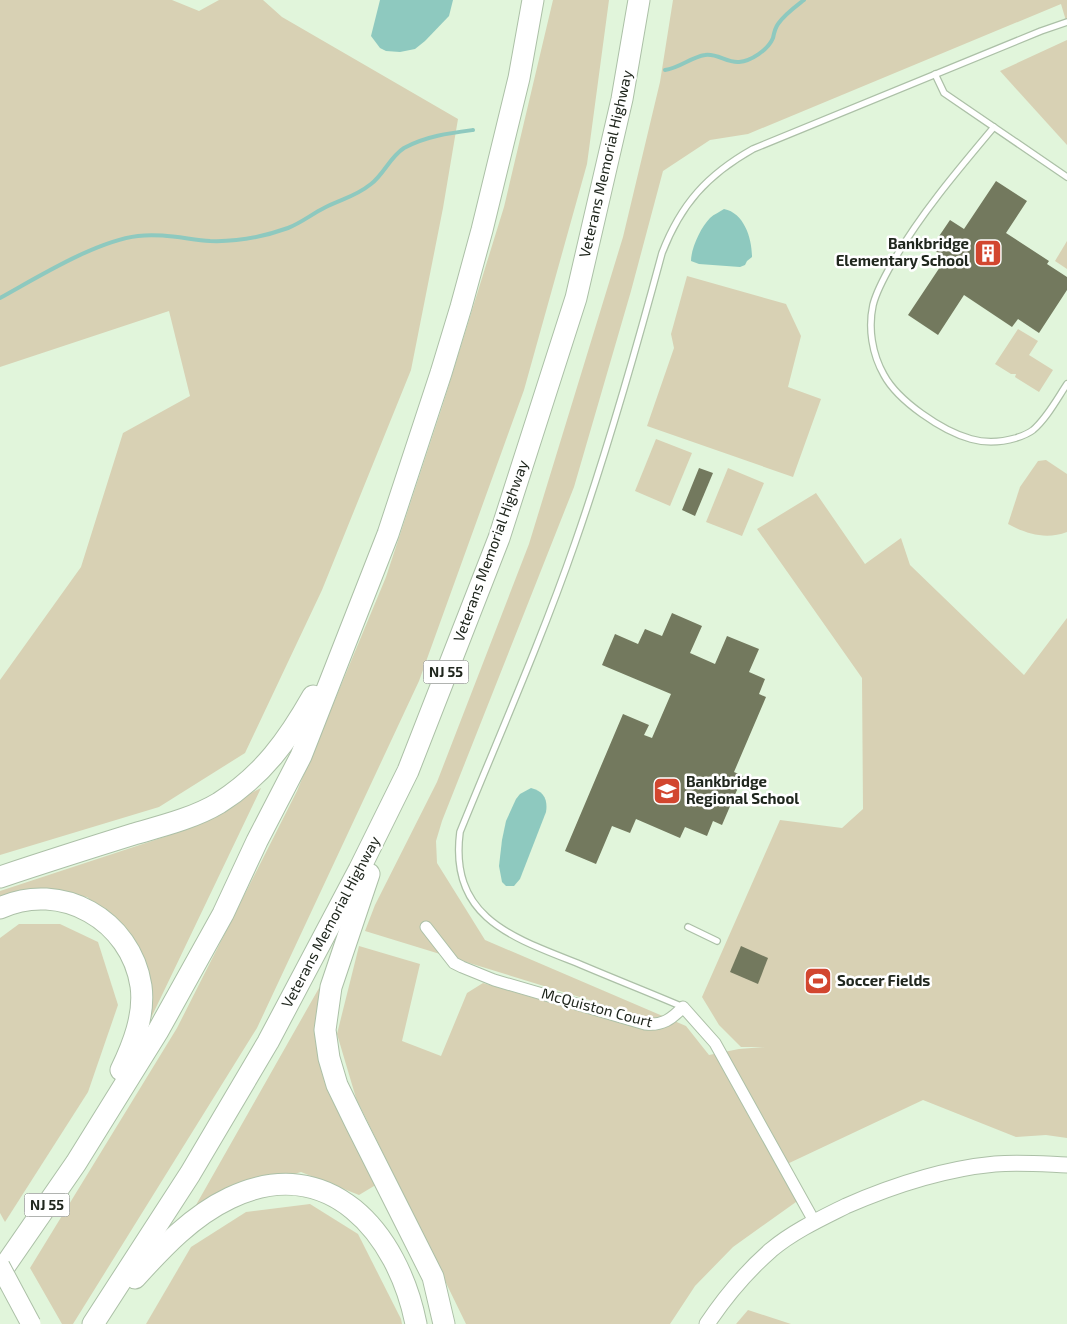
<svg xmlns="http://www.w3.org/2000/svg" width="1067" height="1324" font-family="'Exo 2',sans-serif">
<rect width="100%" height="100%" fill="#e1f5db"/>
<g fill="#d8d1b4">
<path d="M0,0H172L199,11L219,0H263L282,17L458,119L443,208L411,370L322,590L245,753L159,807L0,855V680L81,567L123,433L190,396L169,311L0,367Z"/>
<path d="M553,0H609L587,164L524,390L419,681L257,1028L73,1324H62L30,1268L177,1028L297,791L386,577L443,404L504,207Z"/>
<path d="M673,0H1067V24L1061,4L748,134L710,140L663,171L631,291L574,487L442,821L436,841L437,863L485,940L686,1026L709,1055L739,1049L765,1047H741L719,1025L702,997L780,820L842,828L863,809L862,678L757,529L816,493L865,564L901,538L910,565L1024,675L1067,618V1138L1046,1135L1016,1137L923,1100L785,1165L803,1197L733,1247L695,1286L670,1324H466L356,1098L337,1034L359,946L420,964L402,1041L441,1056L467,993L483,983L596,1016L599,1003L365,931L375,905L437,782L529,544L623,237L660,82Z"/>
<path d="M1067,40V145L1000,71Z"/>
<path d="M1067,241V269L1055,261Z"/>
<path d="M687,276L786,304L801,336L788,387L821,399L793,477L647,426L674,348L671,334Z"/>
<path d="M1018,329L1038,341L1029,355L1053,370L1039,392L1015,377L1016,374H1011L995,364Z"/>
<path d="M656,439L692,453L670,506L635,491Z"/>
<path d="M1046,460L1067,474V532C1046,540 1026,534 1008,524L1020,487L1038,461Z"/>
<path d="M728,468L764,483L742,536L706,522Z"/>
<path d="M261,788L151,1018L135,940L87,897L39,894L0,906V891L167,836Z"/>
<path d="M19,924H60L98,942L118,1005L88,1092L5,1222L0,1213V938Z"/>
<path d="M323,981L317,1054L379,1183L359,1195L301,1172L196,1205Z"/>
<path d="M310,1204L358,1234L401,1319L402,1324H146L191,1247L246,1212Z"/>
<path d="M748,1310L791,1324H736Z"/>
</g>
<g fill="#8ec9bf">
<path d="M380,0H453L449,16L425,41L415,49L400,52L386,51L380,48L371,36Z"/>
<path d="M724,209C744,213 752,238 752,257L747,261L745,265L740,267L699,264L691,261C691,248 701,227 710,218C714,214 720,212 724,209Z"/>
<path d="M531,788C544,791 548,800 546,812L520,879L514,886H506L502,882L499,866L502,840L506,821L516,799L520,794Z"/>
</g>
<g fill="none" stroke-linecap="round" stroke-linejoin="round">
<g stroke="#8ec9bf" stroke-width="4">
<path d="M665,70C680,68 691,57 705,55C717,53 727,63 739,62C751,61 768,50 773,38C774,33 775,28 778,24C785,14 795,7 804,0"/>
<path d="M0,298C38,277 96,241 138,236C161,233 186,239 210,241C236,242 263,237 288,228C301,223 312,214 324,208C341,199 355,197 371,184C384,174 390,157 404,148C426,136 450,133 473,130"/>
</g>
</g>
<g fill="#73795e">
<path d="M996,181L1027,201L1006,233L1049,261L1047,264L1067,277V290L1039,333L1018,319L1012,327L964,295L938,335L908,315L946,258L931,248L950,220L964,229Z"/>
<path d="M699,468L713,473L695,516L682,510Z"/>
<path d="M672,613L702,626L690,653L715,664L727,636L759,649L749,672L765,679L759,694L766,697L734,772L743,776L722,825L713,821L707,836L685,827L680,838L636,819L630,833L612,826L596,864L565,851L623,714L649,725L644,735L652,738L671,694L602,665L615,634L638,644L645,629L662,636Z"/>
<path d="M741,946L768,958L758,984L730,972Z"/>
</g>
<g fill="none" stroke-linecap="round" stroke-linejoin="round">
<g stroke="#acc0a7" stroke-width="8">
<g id="service">
<path d="M935,74L944,93L1067,177"/>
<path d="M994,127C958,170 922,212 894,260C886,274 877,289 873,305C868,328 872,354 884,375C898,401 942,431 971,439C985,443 1002,442 1016,438C1022,436 1028,434 1033,430C1047,418 1057,399 1067,384"/>
<path d="M688,927L717,941"/>
<path d="M683,1007C648,992 612,978 577,963C511,937 449,917 460,832C499,736 541,641 575,543C608,448 636,350 662,253C681,204 707,175 753,149L1041,31L1067,22"/>
</g>
</g>
<g stroke="#acc0a7" stroke-width="13">
<path id="minor" d="M426,927L454,963L462,967L494,980L645,1024C662,1026 672,1019 683,1007L715,1043L814,1221"/>
</g>
<g stroke="#acc0a7" stroke-width="17">
<path id="tertiary" d="M707,1324C725,1297 746,1272 771,1250C794,1231 820,1219 846,1206C894,1185 942,1169 995,1164C1019,1162 1043,1164 1067,1165"/>
</g>
<g stroke="#acc0a7" stroke-width="23">
<g id="motorway">
<path d="M369,874L331,987L325,1030L329,1058L337,1085L356,1124L433,1277L444,1324"/>
<path d="M0,877C45,862 89,848 134,834C162,826 194,818 219,803C263,775 288,740 313,696"/>
<path d="M0,908C61,880 131,920 141,986C145,1015 133,1045 121,1070"/>
<path d="M0,1273L76,1163L158,1031L223,914L257,841L301,756L388,534L441,373L461,307L482,230L519,78L533,0"/>
<path d="M135,1278C163,1247 192,1216 230,1198C329,1151 398,1233 416,1324"/>
<path d="M93,1324L190,1174L268,1042L359,870L408,771L499,538L576,298L622,99L639,0"/>
</g>
</g>
<use href="#service" stroke="#fff" stroke-width="5.5"/>
<use href="#minor" stroke="#fff" stroke-width="11"/>
<use href="#tertiary" stroke="#fff" stroke-width="15"/>
<use href="#motorway" stroke="#fff" stroke-width="21"/>
<g stroke="#acc0a7" stroke-width="21" stroke-linecap="butt">
<path id="primary-bridge" d="M0,1266L31,1324"/>
</g>
<use href="#primary-bridge" stroke="#fff" stroke-width="19"/>
</g>
<defs>
<g id="building-square" transform="scale(1.4375)"><rect x="-9" y="-9" width="18" height="18" rx="4" fill="#d2462f" stroke="#fff"/><path d="M-4-6H4V6H1V3H-1V6H-4ZM-2.5-4.3h1.7v1.8h-1.7ZM.8-4.3h1.7v1.8H.8ZM-2.5-1h1.7V.8h-1.7ZM.8-1h1.7V.8H.8Z" fill="#fff"/></g>
<g id="school-square" transform="scale(1.4375)"><rect x="-9" y="-9" width="18" height="18" rx="4" fill="#d2462f" stroke="#fff"/><path d="M0-5L7-2L0 1L-7-2ZM-4 1L0 2.5L4 1V4Q0 6-4 4Z" fill="#fff"/></g>
<g id="stadium-square" transform="scale(1.4375)"><rect x="-9" y="-9" width="18" height="18" rx="4" fill="#d2462f" stroke="#fff"/><path d="M0-5a6.5 5 0 1 0 0 10a6.5 5 0 1 0 0-10ZM-3.5-1.8h7v3.6h-7Z" fill="#fff"/></g>
</defs>
<g fill-rule="evenodd">
<use href="#building-square" x="988" y="253"/>
<use href="#school-square" x="667" y="791"/>
<use href="#stadium-square" x="818" y="981"/>
</g>
<g text-anchor="middle" stroke-width="5" stroke-linejoin="round" paint-order="stroke">
<g fill="#fff" stroke="#636862" stroke-width="1">
<rect x="423.5" y="660.5" width="45" height="23" rx="4"/>
<rect x="24.5" y="1193.5" width="45" height="23" rx="4"/>
</g>
<g font-size="14" font-weight="bold" fill="#20271e">
<text x="446" y="677">NJ 55</text>
<text x="47" y="1210">NJ 55</text>
</g>
<g font-size="15" fill="#20271e" stroke="#fff">
<text transform="translate(606 164) rotate(-77)" y="5">Veterans Memorial Highway</text>
<text transform="translate(491 551) rotate(-70)" y="5">Veterans Memorial Highway</text>
<text transform="translate(331 922) rotate(-62)" y="5">Veterans Memorial Highway</text>
<text transform="translate(597 1008) rotate(15)" y="5">McQuiston Court</text>
</g>
<g font-size="15" font-weight="bold" fill="#20271e" stroke="#fff" text-anchor="start">
<text x="969" y="249" text-anchor="end">Bankbridge<tspan x="969" dy="17">Elementary School</tspan></text>
<text x="686" y="787">Bankbridge<tspan x="686" dy="17">Regional School</tspan></text>
<text x="837" y="986">Soccer Fields</text>
</g>
</g>
</svg>
